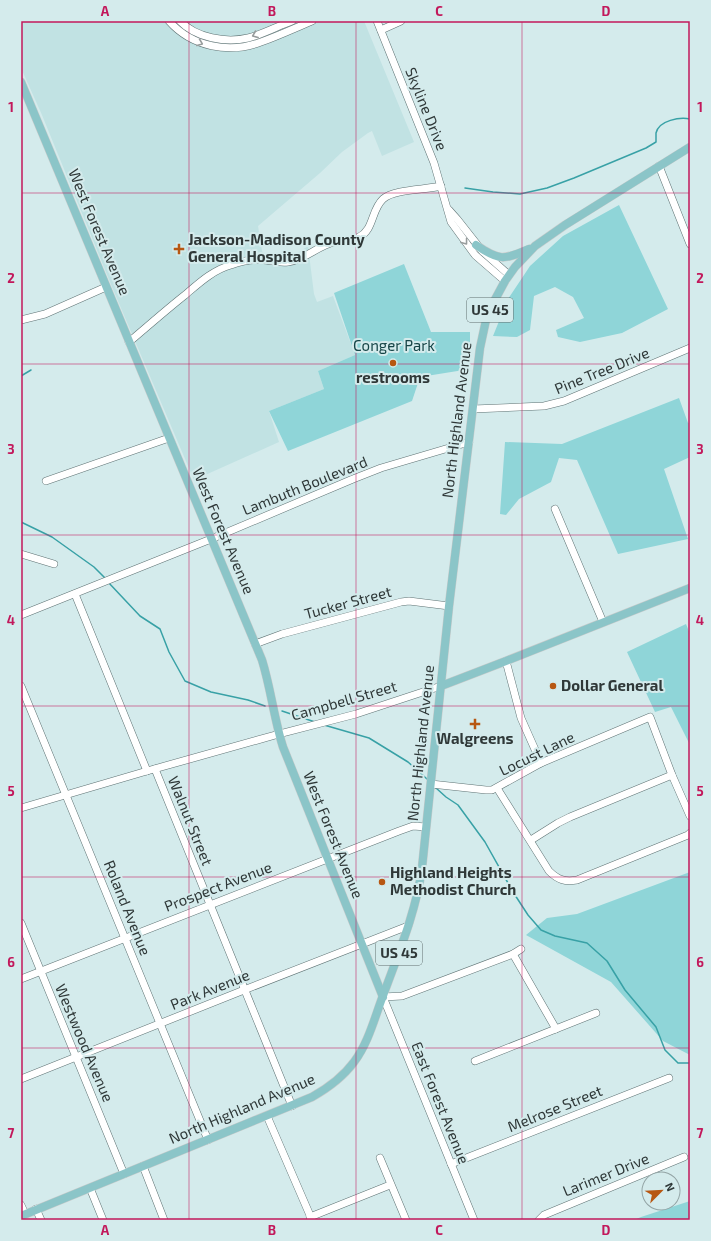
<svg xmlns="http://www.w3.org/2000/svg" width="711" height="1241" font-family="'Exo 2',sans-serif">
<rect width="100%" height="100%" fill="#d4ebec"/>
<path fill="#c1e2e3" d="M21,21H364L414,142L382,156L372,131L368,133L342,152L320,173L258,226L262,251L265,256L273,257H284L299,252L308,246L314,294L317,302L333,296L355,355L318,371L324,389L269,411L279,442L194,480L112,287L42,115L21,68Z"/>
<g fill="#8fd5d8">
<path d="M619,205L668,309L622,333L580,342L558,337L556,330L584,318L573,297L555,287L534,296L530,330L517,337L493,336L508,299L530,266L563,236Z"/>
<path d="M404,264L431,332H470V369L420,377L412,401L288,451L269,411L324,389L318,371L355,355L334,293Z"/>
<path d="M679,398L688,423L690,422V457L664,469L688,539L618,554L577,460L559,458L551,482L519,499L506,515L500,514L505,442L562,444Z"/>
<path d="M686,624L690,634V691L689,693L690,697V745L671,707L655,712L627,652Z"/>
<path d="M690,872V1055L663,1041L611,982L526,935L547,918L577,914Z"/>
<path d="M690,1201V1220H634L641,1217Z"/>
</g>
<g fill="none" stroke-linecap="round" stroke-linejoin="round">
<g stroke="#38a1a6" stroke-width="1.5">
<path d="M465,188L493,192L520,194L547,188L574,178L646,148L656,142C656,139 656,136 656,133C659,120 680,117 690,119"/>
<path d="M21,376L31,370"/>
<path d="M21,522L52,537L94,567L106,579"/>
<path d="M108,582L140,616L160,629L169,652L185,681L211,692L248,700L265,706"/>
<path d="M282,711L315,722"/>
<path d="M324,725L369,738L408,762L427,779"/>
<path d="M436,788L446,797L458,805L485,842L513,892L528,915L541,930L555,936L587,943L607,961L625,990L656,1027L665,1050L678,1063H690"/>
</g>
<g stroke="#5f7374" stroke-width="8">
<g id="minor">
<path d="M169,21C192,47 229,54 261,42C278,36 295,28 312,21"/>
<path d="M180,21C196,38 226,43 248,38C261,35 278,26 292,21"/>
<path d="M377,21L434,163L451,222L475,255L505,281"/>
<path d="M381,30L401,21"/>
<path d="M659,166L690,244"/>
<path d="M449,210L457,219L483,252L509,275"/>
<path d="M21,320L45,314L106,287"/>
<path d="M129,342C148,326 166,310 185,295C199,283 213,270 231,265C241,261 253,259 264,260C272,261 280,263 288,262C305,260 318,245 335,242C344,241 351,242 359,237C374,230 371,210 383,199C394,189 425,190 441,186"/>
<path d="M473,409L544,406L564,401L690,348"/>
<path d="M46,481L169,438"/>
<path d="M555,509L603,622"/>
<path d="M21,554L54,564"/>
<path d="M75,594L147,771"/>
<path d="M21,615L211,539L353,479L381,468L469,442"/>
<path d="M255,644L282,634L401,602L409,601L449,606"/>
<path d="M506,661L521,718L541,763"/>
<path d="M21,686L208,1140"/>
<path d="M155,769L292,1106"/>
<path d="M431,784L486,790H492L541,763L650,717L672,775L690,816"/>
<path d="M497,788L549,871C558,880 565,882 577,880L688,835L690,833"/>
<path d="M21,808L147,771L279,734L356,714L441,686"/>
<path d="M531,840L558,823L570,817L672,775"/>
<path d="M21,923L124,1174"/>
<path d="M513,954L556,1029"/>
<path d="M21,979L399,831L413,826L426,827"/>
<path d="M475,1061L596,1013"/>
<path d="M21,1079L244,990L408,926"/>
<path d="M267,1116L312,1220"/>
<path d="M380,1158L406,1220"/>
<path d="M451,1164L669,1078"/>
<path d="M143,1166L164,1220"/>
<path d="M90,1188L103,1220"/>
<path d="M21,1205L25,1214"/>
<path d="M36,1209L41,1220"/>
<path d="M310,1217L390,1185"/>
<path d="M474,1220L383,997L402,996L513,954L521,949"/>
<path d="M539,1220L544,1215L684,1157"/>
</g>
</g>
<g stroke="#c9cbcb" stroke-width="9">
<g id="major">
<path d="M21,82L262,660C271,689 274,719 283,747L383,997"/>
<path d="M476,245C499,261 504,260 529,249"/>
<path d="M441,686L506,661L690,588"/>
<path d="M21,1216L312,1097C328,1088 343,1077 354,1062C369,1042 375,1016 384,993C399,952 416,912 422,868L449,606L480,348L486,320L491,307L505,281L515,267L535,246L565,225L690,147"/>
</g>
</g>
<use href="#minor" stroke="#fff" stroke-width="7"/>
<use href="#major" stroke="#8bc5c8" stroke-width="8"/>
</g>
<defs><path id="oneway-chevron" d="M-2-3.5L2.5 0L-2 3.5" fill="none" stroke-width="1.6" stroke-linecap="round" stroke-linejoin="round"/></defs>
<g stroke="#979c9c">
<use href="#oneway-chevron" transform="translate(255 35) rotate(159)"/>
<use href="#oneway-chevron" transform="translate(200 43) rotate(22)"/>
<use href="#oneway-chevron" transform="translate(465 242) rotate(53)"/>
</g>
<path fill="none" stroke="#c2185b" stroke-width="1" stroke-opacity="0.55" d="M189,21V1220M356,21V1220M522,21V1220M21,193H690M21,364H690M21,535H690M21,706H690M21,877H690M21,1048H690"/>
<g fill="#b75712" stroke="#d4ebec" stroke-width="1.5">
<path d="M177 243h4v4h4v4h-4v4h-4v-4h-4v-4h4z"/>
<circle cx="393" cy="363" r="4"/>
<circle cx="553" cy="686" r="4"/>
<path d="M473 718h4v4h4v4h-4v4h-4v-4h-4v-4h4z"/>
<circle cx="382" cy="882" r="4"/>
</g>
<g text-anchor="middle" stroke-width="4" stroke-linejoin="round" paint-order="stroke">
<g fill="#d4ebec" stroke="#606e6e" stroke-width="1">
<rect x="467" y="298" width="46" height="24" rx="3"/>
<rect x="376" y="941" width="46" height="24" rx="3"/>
</g>
<g font-size="14" font-weight="bold" fill="#2f3838">
<text x="490" y="315">US 45</text>
<text x="399" y="958">US 45</text>
</g>
<g font-size="15" fill="#2f3838" stroke="#d4ebec">
<text transform="translate(426 109) rotate(68)" y="5">Skyline Drive</text>
<text transform="translate(99 232) rotate(67)" y="5">West Forest Avenue</text>
<text transform="translate(602 371) rotate(-22)" y="5">Pine Tree Drive</text>
<text transform="translate(457 420) rotate(-83)" y="5">North Highland Avenue</text>
<text transform="translate(305 486) rotate(-22)" y="5">Lambuth Boulevard</text>
<text transform="translate(223 531) rotate(67)" y="5">West Forest Avenue</text>
<text transform="translate(348 603) rotate(-15)" y="5">Tucker Street</text>
<text transform="translate(344 701) rotate(-16)" y="5">Campbell Street</text>
<text transform="translate(421 743) rotate(-84)" y="5">North Highland Avenue</text>
<text transform="translate(537 754) rotate(-26)" y="5">Locust Lane</text>
<text transform="translate(190 821) rotate(68)" y="5">Walnut Street</text>
<text transform="translate(333 835) rotate(68)" y="5">West Forest Avenue</text>
<text transform="translate(218 887) rotate(-21)" y="5">Prospect Avenue</text>
<text transform="translate(127 908) rotate(68)" y="5">Roland Avenue</text>
<text transform="translate(210 990) rotate(-22)" y="5">Park Avenue</text>
<text transform="translate(84 1043) rotate(67)" y="5">Westwood Avenue</text>
<text transform="translate(440 1103) rotate(68)" y="5">East Forest Avenue</text>
<text transform="translate(242 1109) rotate(-23)" y="5">North Highland Avenue</text>
<text transform="translate(555 1109) rotate(-22)" y="5">Melrose Street</text>
<text transform="translate(606 1175) rotate(-22)" y="5">Larimer Drive</text>
</g>
<g font-size="15" font-weight="bold" fill="#2f3838" stroke="#d4ebec" text-anchor="start">
<text x="188" y="245">Jackson-Madison County<tspan x="188" dy="17">General Hospital</tspan></text>
<text x="393" y="383" text-anchor="middle">restrooms</text>
<text x="561" y="691">Dollar General</text>
<text x="475" y="744" text-anchor="middle">Walgreens</text>
<text x="390" y="878">Highland Heights<tspan x="390" dy="17">Methodist Church</tspan></text>
</g>
<g font-size="15" fill="#164547" stroke="#d4ebec">
<text x="394" y="351">Conger Park</text>
</g>
</g>
<rect width="711" height="1241" fill="none" stroke="#d4ebec" stroke-width="44"/>
<g transform="translate(661 1191) rotate(66)"><circle r="19" fill="#d4ebec" stroke="#92a3a4"/>
<path d="M0-3L7 15L0 10L-7 15Z" fill="#b75712"/>
<text y="-6" font-size="11" font-weight="bold" text-anchor="middle" fill="#2f3838">N</text>
</g>
<rect x="22" y="22" width="667" height="1197" fill="none" stroke="#c2185b" stroke-width="1.5"/>
<g font-size="13" text-anchor="middle" font-weight="bold" fill="#c2185b">
<text x="105" y="16">A</text>
<text x="272" y="16">B</text>
<text x="439" y="16">C</text>
<text x="606" y="16">D</text>
<text x="11" y="112">1</text>
<text x="700" y="112">1</text>
<text x="11" y="283">2</text>
<text x="700" y="283">2</text>
<text x="11" y="454">3</text>
<text x="700" y="454">3</text>
<text x="11" y="625">4</text>
<text x="700" y="625">4</text>
<text x="11" y="796">5</text>
<text x="700" y="796">5</text>
<text x="11" y="967">6</text>
<text x="700" y="967">6</text>
<text x="11" y="1138">7</text>
<text x="700" y="1138">7</text>
<text x="105" y="1235">A</text>
<text x="272" y="1235">B</text>
<text x="439" y="1235">C</text>
<text x="606" y="1235">D</text>
</g>
</svg>
